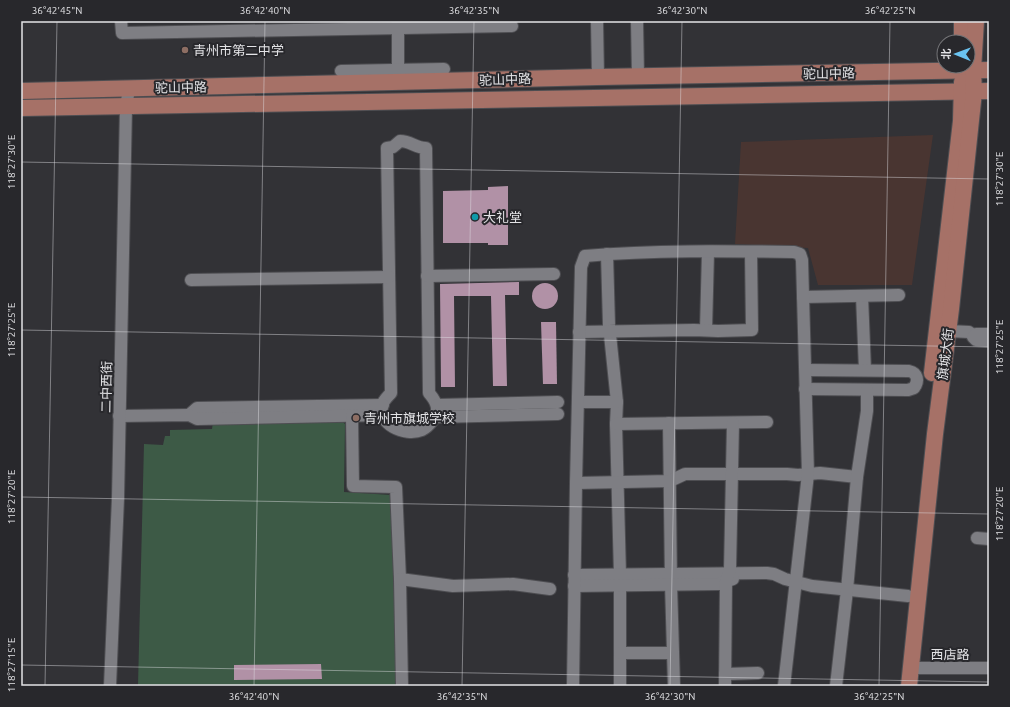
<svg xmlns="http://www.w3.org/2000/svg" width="1010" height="707" font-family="Ubuntu,'Noto Sans SC',sans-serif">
<rect width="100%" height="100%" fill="#323236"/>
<path fill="#493531" d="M933,135L912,285H818L808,248L735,244L741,142Z"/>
<path fill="#3d5a46" d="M342,421L345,424L344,492L391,495L397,685L138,686L144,444L163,445L165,436H170V430L212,429L213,422Z"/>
<g fill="#b191a6">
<path d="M508,186V245H488V243H443V191L488,190V187Z"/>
<path d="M519,282V295H505L507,386H493L491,296H454L455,387H441L440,284Z"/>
<circle cx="545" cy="296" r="13"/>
<path d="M541,322H556L557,384H543Z"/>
<path d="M321,664L322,679L234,680V665Z"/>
</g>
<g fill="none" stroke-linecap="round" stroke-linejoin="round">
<g stroke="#4e4e52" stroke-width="14">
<g id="minor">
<path d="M121,21L122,33L512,26"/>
<path d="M597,21L598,77"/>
<path d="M637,21L638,76"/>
<path d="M398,69V21"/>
<path d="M341,71L444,69"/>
<path d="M400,141C411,141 415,148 426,148L429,393C436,401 441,410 433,420C430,424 426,428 422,430C405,437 375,424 383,403C385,399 388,396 391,393L387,148L393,147Z"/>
<path d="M607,254L609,325L617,402L616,424L620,575V686"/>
<path d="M427,276L554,274"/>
<path d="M191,280L389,277"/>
<path d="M862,296L865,370"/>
<path d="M803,297L899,295"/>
<path d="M706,330L708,252"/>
<path d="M948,331L969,332L973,335"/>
<path d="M579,332L694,330L718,331L752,330L751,252"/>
<path d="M989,334H976L973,337L976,340L989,341"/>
<path d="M805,389L908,390L914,388C919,381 918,373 909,371L806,370"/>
<path d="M578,402H617"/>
<path d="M437,405L558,402"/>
<path d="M189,415L197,408L383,405"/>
<path d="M119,416L189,415L197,419L383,415"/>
<path d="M352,416L353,486L396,487L400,579L402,686"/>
<path d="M436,417L558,414"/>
<path d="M669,423L671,584L674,686"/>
<path d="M616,424L767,422"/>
<path d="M576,483L670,481L685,474H787L798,475L820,473L857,477"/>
<path d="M977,538L989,539"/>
<path d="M574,575L767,573L774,574L785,579L812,586L908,596"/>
<path d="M400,579L453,586L513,584L550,589"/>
<path d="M574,586L719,584L733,579"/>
<path d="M620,653H672"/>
<path d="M911,668H989"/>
<path d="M725,674L758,673"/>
<path d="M110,686L118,498L126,107L129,89"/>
<path d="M573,686L576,483L581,267L585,256C654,250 724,251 794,252L800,254L802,260L808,474L784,686"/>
<path d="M725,686L726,581L730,570L733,423"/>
<path d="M836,686L847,590L857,477L867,411V390"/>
</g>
</g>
<g stroke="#4e4e52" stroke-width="18">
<g id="major">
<path d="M962,42V21"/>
<path d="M21,91L598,77L989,70"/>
<path d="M21,108L989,91"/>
<path d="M932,373L961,121L962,82"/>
<path d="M909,686L935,434L951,309L974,92L973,70L976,21"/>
</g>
</g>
<use href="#minor" stroke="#7e7e83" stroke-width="12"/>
<use href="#major" stroke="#a67167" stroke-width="16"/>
</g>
<path fill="none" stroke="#e3e3e6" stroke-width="1" stroke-opacity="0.45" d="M21,162L989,179M21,330L989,347M21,497L989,514M21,665L989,682M45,686L57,21M254,686L265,21M462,686L474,21M670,686L682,21M879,686L890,21"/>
<g fill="#8d6e63" stroke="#28282c" stroke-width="1.5">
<circle cx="185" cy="50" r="4"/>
<circle cx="356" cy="418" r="4"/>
</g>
<circle fill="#0f9aa8" stroke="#28282c" stroke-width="1.5" cx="475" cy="217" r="4"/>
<g text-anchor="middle" stroke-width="4" stroke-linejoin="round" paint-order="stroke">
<g font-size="13" fill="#e3e3e6" stroke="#28282c" text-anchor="start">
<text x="193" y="55">青州市第二中学</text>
<text x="483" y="222">大礼堂</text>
<text x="364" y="423">青州市旗城学校</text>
</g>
<g font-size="13" fill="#e3e3e6" stroke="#28282c">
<text transform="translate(829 73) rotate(-1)" y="5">驼山中路</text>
<text transform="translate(505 79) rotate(-2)" y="5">驼山中路</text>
<text transform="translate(181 87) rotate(-1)" y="5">驼山中路</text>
<text transform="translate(945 354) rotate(-83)" y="5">旗城大街</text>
<text transform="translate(106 387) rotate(-89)" y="5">二中西街</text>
<text x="950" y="659">西店路</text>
</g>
</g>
<rect width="1010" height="707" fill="none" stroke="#28282c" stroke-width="44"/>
<g transform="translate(956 54) rotate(271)"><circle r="19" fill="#28282c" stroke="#737376"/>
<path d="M0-3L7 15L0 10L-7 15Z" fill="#6ac3f1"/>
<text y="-6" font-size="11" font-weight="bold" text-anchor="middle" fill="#e3e3e6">北</text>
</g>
<rect x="22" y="22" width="966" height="663" fill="none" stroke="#e3e3e6" stroke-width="1.5"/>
<g font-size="10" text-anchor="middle" fill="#e3e3e6">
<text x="57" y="14">36°42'45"N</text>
<text x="265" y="14">36°42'40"N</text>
<text x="474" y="14">36°42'35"N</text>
<text x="682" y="14">36°42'30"N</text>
<text x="890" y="14">36°42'25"N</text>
<text transform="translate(11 162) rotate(-90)" y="4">118°27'30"E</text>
<text transform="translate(999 179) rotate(-90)" y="4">118°27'30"E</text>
<text transform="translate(11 330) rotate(-90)" y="4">118°27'25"E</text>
<text transform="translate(999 347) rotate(-90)" y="4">118°27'25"E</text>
<text transform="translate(11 497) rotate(-90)" y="4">118°27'20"E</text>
<text transform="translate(999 514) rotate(-90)" y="4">118°27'20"E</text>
<text transform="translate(11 665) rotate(-90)" y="4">118°27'15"E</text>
<text x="254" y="700">36°42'40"N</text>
<text x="462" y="700">36°42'35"N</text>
<text x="670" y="700">36°42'30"N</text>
<text x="879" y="700">36°42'25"N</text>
</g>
</svg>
